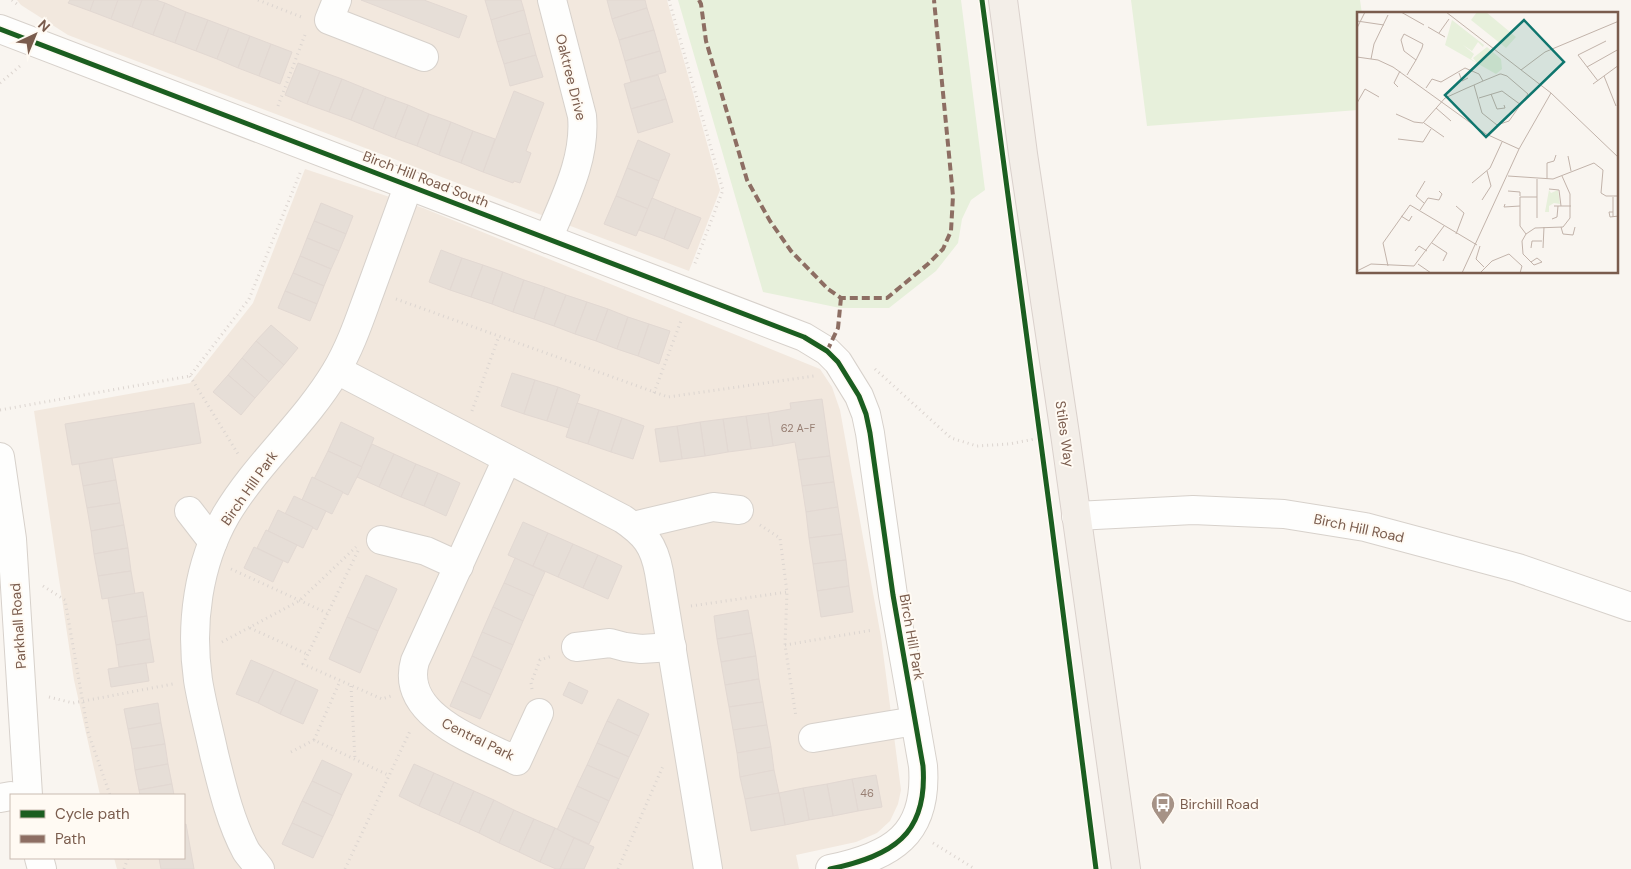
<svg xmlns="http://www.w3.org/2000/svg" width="1631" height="869" font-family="'DM Sans',sans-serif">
<rect width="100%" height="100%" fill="#f9f5f0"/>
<g fill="#f2e8de">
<path d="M17,0H667L720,190L689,271L68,35L21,5Z"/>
<path d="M305,169L423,208L820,369L832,387L840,410L881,637L897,759L901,790L898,804L890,821L877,833L856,842L796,855L799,869H117L114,858H184V795H100L74,680L34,411L190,383L253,303Z"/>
</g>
<g fill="#e7f0db">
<path d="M678,0H961L985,190L971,200L962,219L958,243L936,271L889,308H840L763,292Z"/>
<path d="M1131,0H1360L1362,14H1358V110L1147,126Z"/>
</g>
<g fill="#e6ded7" stroke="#e2d8d2">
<path d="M70,0H94L90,11L68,3Z"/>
<path d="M94,0H118L111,19L90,11Z"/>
<path d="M118,0H142L132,27L111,19Z"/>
<path d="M142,0H156L165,3L153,35L132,27Z"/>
<path d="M361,0H424L467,16L459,38Z"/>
<path d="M485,0H521L524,10L491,20Z"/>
<path d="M607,0H645L647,8L612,19Z"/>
<path d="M165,3L186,12L175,43L153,35Z"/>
<path d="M647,8L654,30L619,40L612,19Z"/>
<path d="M524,10L530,33L497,42L491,20Z"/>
<path d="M186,12L208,20L196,51L175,43Z"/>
<path d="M208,20L229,28L217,59L196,51Z"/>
<path d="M229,28L250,36L238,68L217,59Z"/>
<path d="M654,30L660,51L625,61L619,40Z"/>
<path d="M530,33L536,55L504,64L497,42Z"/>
<path d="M250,36L271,44L259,76L238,68Z"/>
<path d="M271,44L292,52L280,84L259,76Z"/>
<path d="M660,51L666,72L631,82L625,61Z"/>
<path d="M536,55L543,77L510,86L504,64Z"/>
<path d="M298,63L320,71L307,104L285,95Z"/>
<path d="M320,71L342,79L329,112L307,104Z"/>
<path d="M658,75L666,99L631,109L624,84Z"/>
<path d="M342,79L364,88L351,120L329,112Z"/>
<path d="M364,88L386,97L373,129L351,120Z"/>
<path d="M514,91L544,103L526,151L531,153L520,183L514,181L513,183L483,172Z"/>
<path d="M386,97L408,105L395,138L373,129Z"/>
<path d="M666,99L673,122L638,133L631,109Z"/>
<path d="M408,105L429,114L417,146L395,138Z"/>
<path d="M429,114L451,122L439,155L417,146Z"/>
<path d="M451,122L473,131L461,163L439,155Z"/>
<path d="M473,131L495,139L483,172L461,163Z"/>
<path d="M638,140L670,154L659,181L627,168Z"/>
<path d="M627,168L659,181L648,209L616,196Z"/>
<path d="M616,196L648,209L636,236L604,224Z"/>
<path d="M652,198L676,208L664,239L639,230Z"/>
<path d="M321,203L353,216L346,234L314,221Z"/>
<path d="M676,208L701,218L688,249L664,239Z"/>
<path d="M314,221L346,234L339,251L307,238Z"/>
<path d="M307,238L339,251L331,269L300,256Z"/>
<path d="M441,250L462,258L450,290L429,282Z"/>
<path d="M300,256L331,269L324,286L293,273Z"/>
<path d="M462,258L483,265L471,297L450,290Z"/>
<path d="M483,265L503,272L492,304L471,297Z"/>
<path d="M503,272L524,280L513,312L492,304Z"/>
<path d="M293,273L324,286L317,304L285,291Z"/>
<path d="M524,280L545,287L534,319L513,312Z"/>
<path d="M545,287L566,295L554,326L534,319Z"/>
<path d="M285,291L317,304L310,321L278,308Z"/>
<path d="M566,295L587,302L575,334L554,326Z"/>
<path d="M587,302L608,309L596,341L575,334Z"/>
<path d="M608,309L628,317L617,349L596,341Z"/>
<path d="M628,317L649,324L638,356L617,349Z"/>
<path d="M649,324L670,331L659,364L638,356Z"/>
<path d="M271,325L298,348L284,365L256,341Z"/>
<path d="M256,341L284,365L269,382L242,358Z"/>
<path d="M242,358L269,382L255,398L228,375Z"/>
<path d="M512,373L535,380L524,414L501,406Z"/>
<path d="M228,375L255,398L241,415L213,392Z"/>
<path d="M535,380L558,387L547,421L524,414Z"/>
<path d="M558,387L580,395L569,428L547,421Z"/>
<path d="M822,399L830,456L798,460L795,442L773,446L768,413L791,409L790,403Z"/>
<path d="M194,403L201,443L72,465L65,424Z"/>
<path d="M577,403L599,410L588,444L566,437Z"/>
<path d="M599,410L622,418L611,452L588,444Z"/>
<path d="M768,413L773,446L751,449L746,416Z"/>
<path d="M746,416L751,449L728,452L723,419Z"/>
<path d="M622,418L644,426L633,459L611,452Z"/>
<path d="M723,419L728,452L705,456L700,422Z"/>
<path d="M341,422L374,438L362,467L328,451Z"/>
<path d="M700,422L705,456L682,459L677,426Z"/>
<path d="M677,426L682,459L660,462L655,429Z"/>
<path d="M372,444L394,454L379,487L357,477Z"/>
<path d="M328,451L362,467L348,495L314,479Z"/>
<path d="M394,454L416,464L401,497L379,487Z"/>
<path d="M830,456L834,482L802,486L798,460Z"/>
<path d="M112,458L116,480L83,486L79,464Z"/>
<path d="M416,464L438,473L424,506L401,497Z"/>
<path d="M438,473L460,483L446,516L424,506Z"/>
<path d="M312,477L343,492L332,514L302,500Z"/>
<path d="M116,480L120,503L87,508L83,486Z"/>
<path d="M834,482L838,507L806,512L802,486Z"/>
<path d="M294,496L326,511L317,530L285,514Z"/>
<path d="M120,503L124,525L91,531L87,508Z"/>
<path d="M838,507L842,534L809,538L806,512Z"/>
<path d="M278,510L313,527L303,548L268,531Z"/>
<path d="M523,522L548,533L533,566L508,555Z"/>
<path d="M124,525L128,548L94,554L91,531Z"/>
<path d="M266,530L297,545L288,563L257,548Z"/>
<path d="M548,533L573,544L558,577L533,566Z"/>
<path d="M842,534L846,560L813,564L809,538Z"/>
<path d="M573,544L598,555L583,588L558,577Z"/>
<path d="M254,547L283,561L273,582L244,568Z"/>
<path d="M128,548L131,571L98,576L94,554Z"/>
<path d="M598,555L622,566L608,599L583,588Z"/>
<path d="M515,558L545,572L534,596L504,583Z"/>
<path d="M846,560L849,586L817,591L813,564Z"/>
<path d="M131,571L135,594L102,599L98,576Z"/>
<path d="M366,575L397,589L378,631L347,617Z"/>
<path d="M504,583L534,596L523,621L493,607Z"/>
<path d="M849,586L853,612L821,617L817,591Z"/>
<path d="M143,592L147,616L112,622L108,598Z"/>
<path d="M493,607L523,621L513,645L482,632Z"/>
<path d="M748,610L752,633L717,639L714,616Z"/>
<path d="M147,616L150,639L116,645L112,622Z"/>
<path d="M347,617L378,631L360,673L329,659Z"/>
<path d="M482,632L513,645L502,670L472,656Z"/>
<path d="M752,633L756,656L721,662L717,639Z"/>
<path d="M150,639L154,662L119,667L116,645Z"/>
<path d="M472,656L502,670L491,695L461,681Z"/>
<path d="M756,656L759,679L725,685L721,662Z"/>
<path d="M251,660L274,670L258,703L236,694Z"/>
<path d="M146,663L149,681L111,687L108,669Z"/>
<path d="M274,670L296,680L280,714L258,703Z"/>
<path d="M759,679L763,702L729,707L725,685Z"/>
<path d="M296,680L318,690L303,724L280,714Z"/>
<path d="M461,681L491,695L480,719L450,706Z"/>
<path d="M569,682L588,691L582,704L563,695Z"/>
<path d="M618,699L649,714L639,736L607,721Z"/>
<path d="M763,702L767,725L733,730L729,707Z"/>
<path d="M158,703L161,723L128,729L124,709Z"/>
<path d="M607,721L639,736L629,757L597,743Z"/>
<path d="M161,723L165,744L132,749L128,729Z"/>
<path d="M767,725L771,747L737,753L733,730Z"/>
<path d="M597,743L629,757L619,779L587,765Z"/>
<path d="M165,744L168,764L135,770L132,749Z"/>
<path d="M771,747L774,770L740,777L737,753Z"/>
<path d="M322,760L352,774L342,795L312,781Z"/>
<path d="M168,764L172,784L139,790L135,770Z"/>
<path d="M414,764L434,773L419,806L399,796Z"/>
<path d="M587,765L619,779L609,801L577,786Z"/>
<path d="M774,770L779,793L745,799L740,777Z"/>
<path d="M434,773L454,782L439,815L419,806Z"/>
<path d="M876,775L882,807L858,811L852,779Z"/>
<path d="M852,779L858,811L833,816L827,784Z"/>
<path d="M312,781L342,795L333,816L302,801Z"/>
<path d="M454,782L474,791L459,824L439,815Z"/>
<path d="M172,784L174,795H140L139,790Z"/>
<path d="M827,784L833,816L809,820L803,788Z"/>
<path d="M577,786L609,801L599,823L567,808Z"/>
<path d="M803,788L809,820L785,825L779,793Z"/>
<path d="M474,791L494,800L479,833L459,824Z"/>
<path d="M779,793L785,825L751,831L745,799Z"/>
<path d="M494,800L514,810L499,843L479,833Z"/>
<path d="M302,801L333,816L323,837L292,823Z"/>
<path d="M567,808L599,823L589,844L557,830Z"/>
<path d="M514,810L534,819L519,852L499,843Z"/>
<path d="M534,819L555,828L540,862L519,852Z"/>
<path d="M292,823L323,837L313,858L282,844Z"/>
<path d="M186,824L194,869H161L159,858H184V825Z"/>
<path d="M555,828L574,838L560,869H556L540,862Z"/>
<path d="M574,838L594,847L584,869H560Z"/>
</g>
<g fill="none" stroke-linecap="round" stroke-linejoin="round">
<g stroke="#d7d1cb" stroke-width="30">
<g id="minor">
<path d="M337,0L329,20L424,57"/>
<path d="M0,29L804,337L827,351L838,362L859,396L866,414L870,433L893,595L923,766C928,835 892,856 830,869"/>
<path d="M548,239C564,200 586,159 582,116L552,0"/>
<path d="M337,370L623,519C645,534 654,545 659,572L708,869"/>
<path d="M0,457L12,539L28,795"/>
<path d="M507,459L415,661C399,716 479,742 517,761L539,713"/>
<path d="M189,511L213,542"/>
<path d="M1076,516L1193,510L1284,514L1365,527L1518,568L1631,607"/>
<path d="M633,526L713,507L739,510"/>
<path d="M381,540L426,551L459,566"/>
<path d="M576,647L610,643L625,647L641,649L672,647"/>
<path d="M813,738L915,721"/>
<path d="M0,798L11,796"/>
<path d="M39,858L42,869"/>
<path d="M260,869C256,863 250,857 246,851C230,821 222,786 214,754C209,730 202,705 198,680C190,624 198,564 226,515C257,463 305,423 336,371C351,346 360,318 370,291C383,256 396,220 409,184"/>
</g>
</g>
<g stroke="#dad1cc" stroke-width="30">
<path id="major" d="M1003,0L1023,154L1065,434L1126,869"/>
</g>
<g stroke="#dcd5d0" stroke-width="3" stroke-dasharray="1 4" stroke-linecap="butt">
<path d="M12,0L19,6"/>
<path d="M258,0L304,18"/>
<path d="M669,0L723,190L694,266"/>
<path d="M0,83L20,66"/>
<path d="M278,106L306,32"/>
<path d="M396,299L668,397L814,376"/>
<path d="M875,369L951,438L977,446L1009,444L1040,438"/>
<path d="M190,376L238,454"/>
<path d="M654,393L682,318"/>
<path d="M0,410L190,376L249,299L300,173"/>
<path d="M472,411L499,336"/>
<path d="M760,525L780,538L787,592L785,645L796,717"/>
<path d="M358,551L303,664L382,699L391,696"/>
<path d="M231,569L327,613"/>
<path d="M43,586L65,600L88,732L110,795"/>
<path d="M691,606L787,592"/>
<path d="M250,628L307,654"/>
<path d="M222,642L299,601L356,547"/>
<path d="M785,645L873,630"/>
<path d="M351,686L355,759"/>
<path d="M532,689L531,683L540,660L552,656"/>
<path d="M49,697L73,703L173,684"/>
<path d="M314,740L340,681"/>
<path d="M291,752L314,740L388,775"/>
<path d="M933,843L975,869"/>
<path d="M124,869L128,858"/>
<path d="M345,869L411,729"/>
<path d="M618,869L663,766"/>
</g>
<use href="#minor" stroke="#fefefd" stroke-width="28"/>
<use href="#major" stroke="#f3eee8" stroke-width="28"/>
<g stroke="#8d6e63" stroke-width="4" stroke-dasharray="8 4" stroke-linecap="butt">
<path d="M699,0L701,4L706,41L747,180L770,221L791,251L828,289L841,298H887L928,264L943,249L951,231L953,196L934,0"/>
<path d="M827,351L838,328L841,298"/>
</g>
<g stroke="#fffaf3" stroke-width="8">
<g id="cycleway">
<path d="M982,0L1051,519L1096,869"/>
<path d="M0,29L804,337L827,351L838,362L859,396L866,414L870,433L893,595L923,766C928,835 892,856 830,869"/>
</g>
</g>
<use href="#cycleway" stroke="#1b5e20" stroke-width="5"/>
</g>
<defs>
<g id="bus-pin" transform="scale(1.25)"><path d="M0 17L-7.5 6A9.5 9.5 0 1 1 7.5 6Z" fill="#a69286" stroke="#fffaf3"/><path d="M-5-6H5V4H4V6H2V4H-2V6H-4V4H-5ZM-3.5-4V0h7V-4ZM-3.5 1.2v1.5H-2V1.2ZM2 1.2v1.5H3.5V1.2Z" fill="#fff"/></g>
</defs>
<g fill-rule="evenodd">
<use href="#bus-pin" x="1163" y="804"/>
</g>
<g text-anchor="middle" stroke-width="4" stroke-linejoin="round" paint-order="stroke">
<g font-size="11" fill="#977e72">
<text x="798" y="432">62 A-F</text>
<text x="867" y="797">46</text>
</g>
<g font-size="14" fill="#7a5c4d" stroke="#fffaf3">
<text transform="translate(571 77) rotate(76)" y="5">Oaktree Drive</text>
<text transform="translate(426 179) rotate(21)" y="5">Birch Hill Road South</text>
<text transform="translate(1065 434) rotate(82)" y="5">Stiles Way</text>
<text transform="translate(249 488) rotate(-55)" y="5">Birch Hill Park</text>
<text transform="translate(1359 528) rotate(12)" y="5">Birch Hill Road</text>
<text transform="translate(18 626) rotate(-94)" y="5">Parkhall Road</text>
<text transform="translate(912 637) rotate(80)" y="5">Birch Hill Park</text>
<text transform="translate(478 739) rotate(26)" y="5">Central Park</text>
</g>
<g font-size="14" fill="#7a5c4d" stroke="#fffaf3" text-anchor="start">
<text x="1180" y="809">Birchill Road</text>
</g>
</g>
<g transform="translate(1357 12)">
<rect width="261" height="261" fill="#f9f5f0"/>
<path d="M120,0H129L159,25L149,36L114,8ZM95,8L127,33L126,35L121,30L115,39L106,33L117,42L114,47L120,51L116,46L130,35L144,47L145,57L139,62L88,33ZM192,178L194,181L201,178L203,192L197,191L192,194V200H188Z" fill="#e7f0db"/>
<path fill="none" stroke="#c2b3aa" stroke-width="1" d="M44,0L67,13M89,0L194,81L262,146M0,9L27,13M71,15L88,25M0,16L8,0M82,21L92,7M0,45L21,48L36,55L129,122L162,137M14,47L17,32L31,3M230,55L262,37M164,58L188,40L262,9M102,61L105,69L111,66M50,63L59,48L65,36L66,32L47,22L44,28L47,39L59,48M247,64L259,94M241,69L221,43L249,29M236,72L262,53M41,75L37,71L43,59M69,76L75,67L84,70L108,56L122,62L126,69M134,82L140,97L148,96L147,93M122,86L145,79L164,93M0,91L8,77L22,85M79,96L94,109M39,102L57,110L66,111L88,86L110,76L117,73L126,69L143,62H144L150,64L171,82L152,109L140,113L125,101L117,73M67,111L87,125M41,127L66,130L74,117M211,144L214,159M151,164L196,167L237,151L246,158L244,181L249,184H262M190,167V151L197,149L199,143M115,171L133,156L145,130M192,177L202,178L204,194M151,179L163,180V184M180,185V206M256,185V205M125,188L134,174L130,159M67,191L59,184L68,169M148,192L147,195L163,194M99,194L107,201L99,222M197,194H214M63,198L71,186L82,188L85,182L82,179M256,200H252L253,205L262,204M44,204L52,209L55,204M195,207L200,205L201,194M204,215L206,222L216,223L218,215M169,222L163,214V185H180V167M75,231L90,241L86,249M123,234L119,247L127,255M174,236L175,229H185M186,236L187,215M58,239L62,234L70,239M174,250L180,246L185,250L177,253L166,242L165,229L169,222L178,216L206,215L213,206V182L205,164M61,252L74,261M31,254L26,231L53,193L120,233M0,259L14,252L57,254L87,214M105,261L162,137L194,81M123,261L135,249L152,242L165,254L163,261"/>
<path fill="#0f766e" fill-opacity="0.15" stroke="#0f766e" stroke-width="2.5" d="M167,8L207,50L129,125L88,83Z"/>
<rect width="261" height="261" fill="none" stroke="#7a5c4d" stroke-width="2.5"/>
</g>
<rect x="10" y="794" width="175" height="65" fill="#fffaf3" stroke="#cabbb1"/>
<rect x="20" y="810" width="25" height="8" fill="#1b5e20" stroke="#cabbb1"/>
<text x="55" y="819" font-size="15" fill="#7a5c4d">Cycle path</text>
<rect x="20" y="835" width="25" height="8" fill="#8d6e63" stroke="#cabbb1"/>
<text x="55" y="844" font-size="15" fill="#7a5c4d">Path</text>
<g transform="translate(35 35) rotate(44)" stroke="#fffaf3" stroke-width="4" paint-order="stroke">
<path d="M0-4L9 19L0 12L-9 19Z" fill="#7a5c4d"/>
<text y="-8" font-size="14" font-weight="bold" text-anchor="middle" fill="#7a5c4d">N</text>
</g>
</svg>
